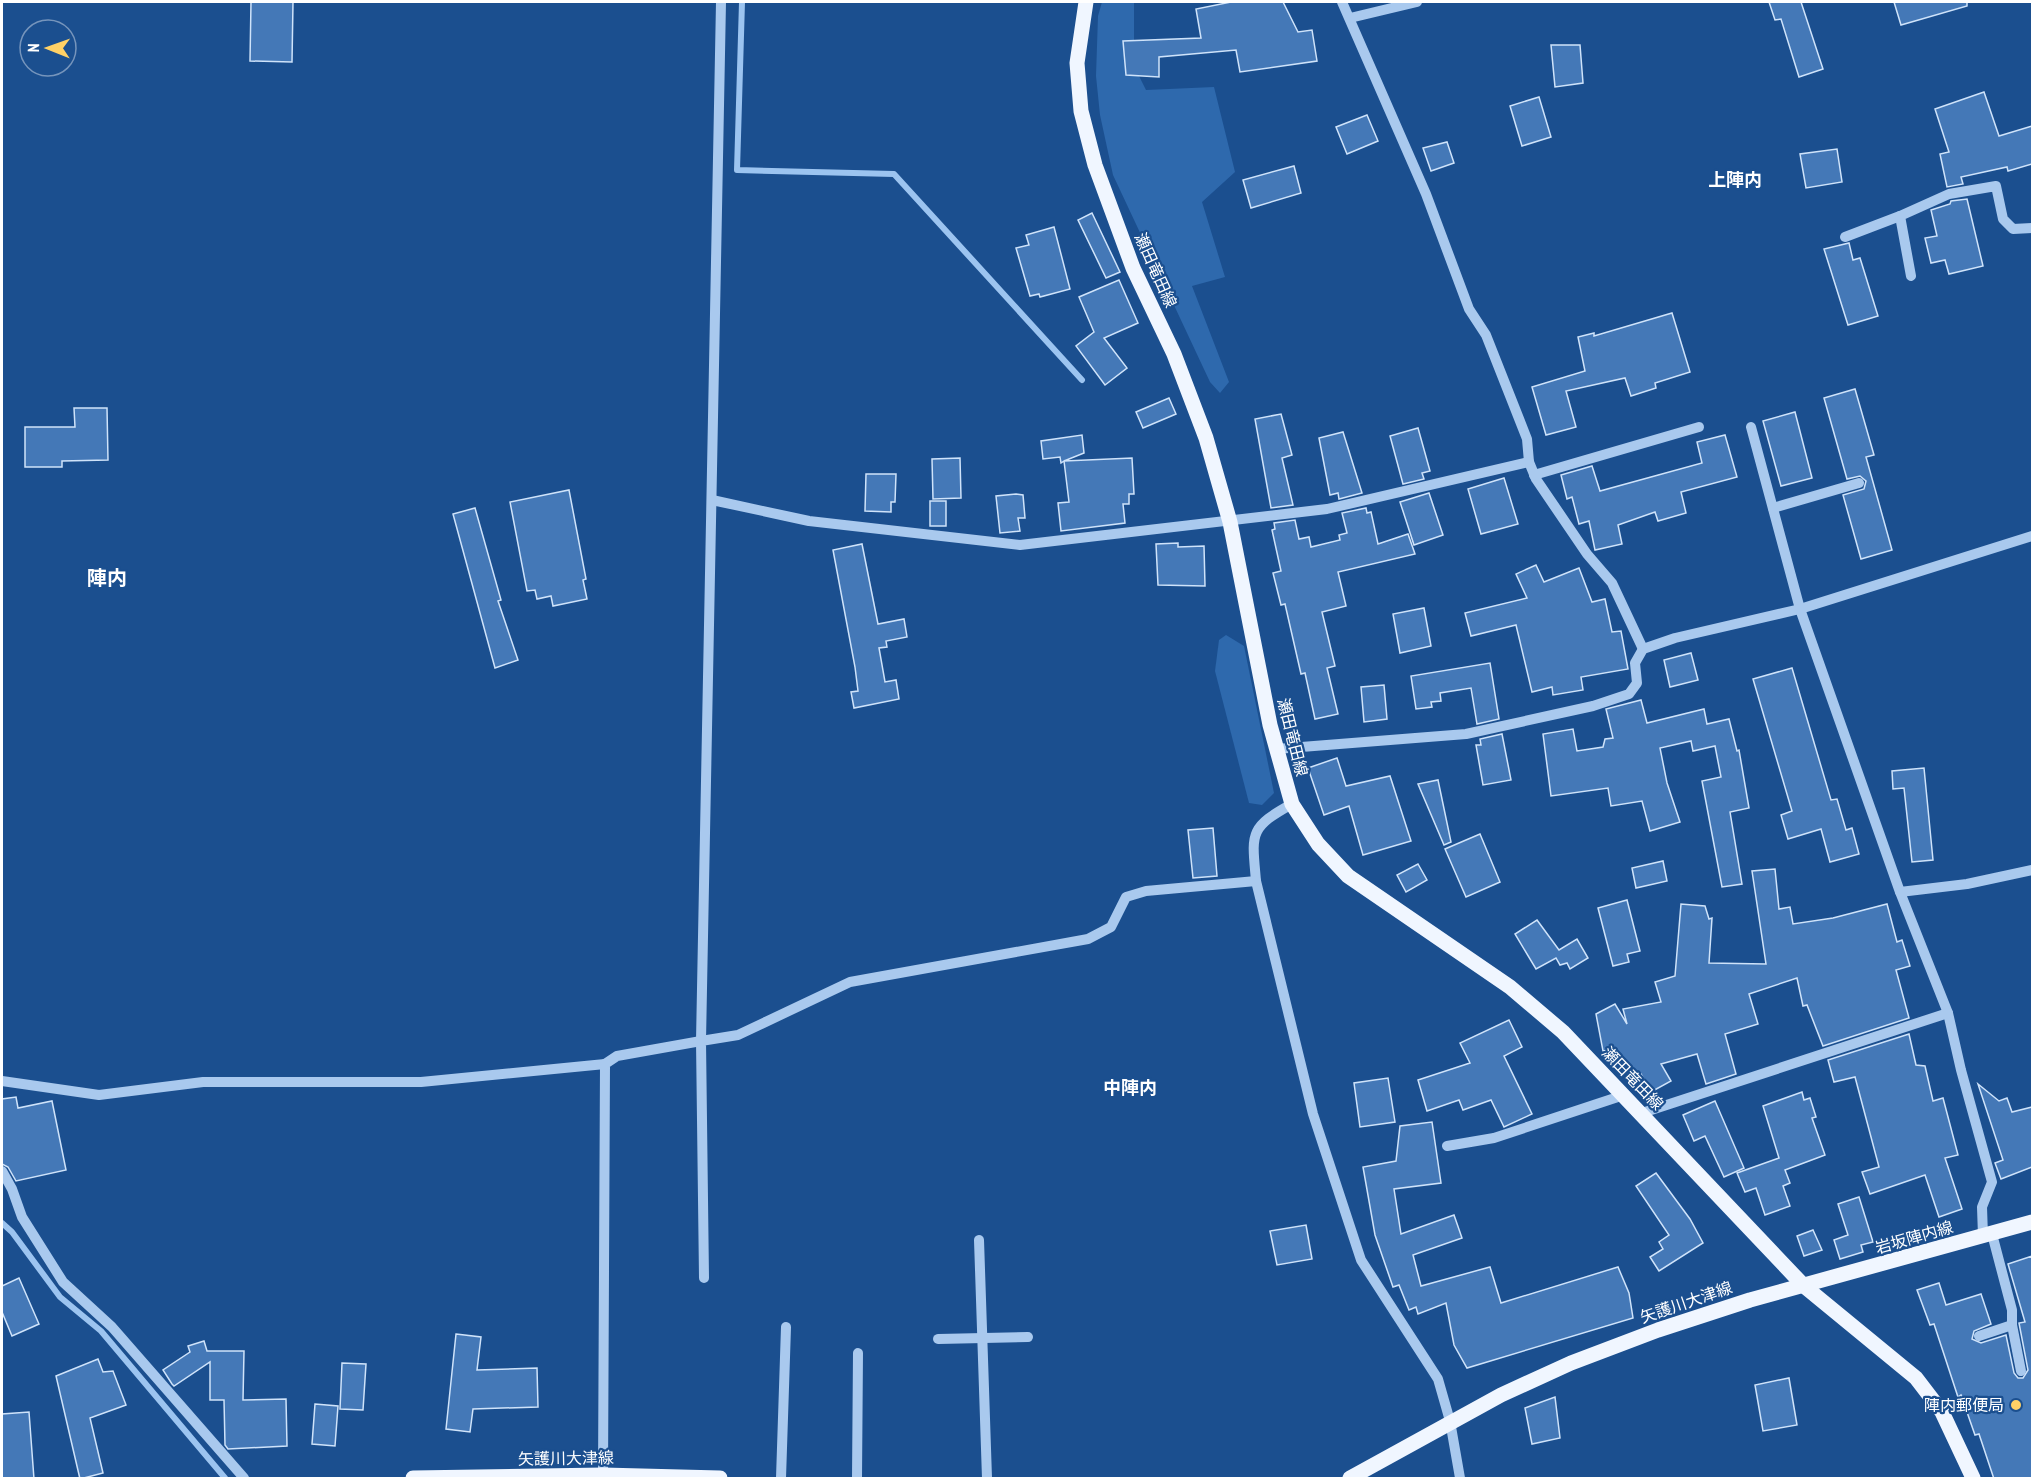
<svg xmlns="http://www.w3.org/2000/svg" width="2034" height="1480" font-family="'PT Sans Narrow','Noto Sans JP',sans-serif">
<rect width="100%" height="100%" fill="#1b4f8f"/>
<g fill="#2e69ad">
<path d="M1102,2H1134V66L1146,90L1214,87L1235,172L1202,202L1225,277L1192,286L1229,382L1220,393L1210,382L1113,175L1100,115L1096,76L1098,16Z"/>
<path d="M1226,635L1244,646L1274,793L1262,805L1249,803L1215,671L1219,640Z"/>
</g>
<g fill="none" stroke-linecap="round" stroke-linejoin="round">
<g stroke="#9cc4f0" stroke-width="6">
<path d="M742,2L737,170L894,174L1082,380"/>
<path d="M2,1223L12,1232L60,1297L101,1331L225,1478"/>
</g>
</g>
<g fill="#4478b7" stroke="#cfe3fa" stroke-width="1.5">
<path d="M251,2H293L292,62L250,61Z"/>
<path d="M1231,2H1283L1298,32L1312,30L1317,61L1240,72L1236,50L1159,57V77L1126,75L1123,41L1201,38L1196,9Z"/>
<path d="M1769,2H1801L1823,69L1799,77L1781,19L1775,20Z"/>
<path d="M1894,2H1967V6L1901,25Z"/>
<path d="M1551,45H1580L1583,83L1555,87Z"/>
<path d="M1984,92L1999,136L2032,126V164L2008,171L2007,167L1961,177L1963,184L1947,187L1940,154L1949,152L1935,109Z"/>
<path d="M1539,97L1551,137L1522,146L1510,106Z"/>
<path d="M1367,115L1378,141L1347,154L1336,127Z"/>
<path d="M1447,142L1454,163L1431,171L1423,148Z"/>
<path d="M1837,149L1842,182L1806,188L1800,154Z"/>
<path d="M1294,166L1301,193L1251,208L1243,180Z"/>
<path d="M1967,199L1983,266L1949,274L1945,260L1931,263L1925,238L1937,236L1931,210L1950,204L1951,201Z"/>
<path d="M1092,213L1120,272L1106,278L1078,220Z"/>
<path d="M1054,227L1070,289L1040,297L1039,294L1030,296L1016,248L1029,245L1026,235Z"/>
<path d="M1849,243L1853,260L1860,258L1878,316L1848,325L1824,249Z"/>
<path d="M1119,280L1138,323L1104,338L1127,368L1105,385L1076,346L1094,332L1079,297Z"/>
<path d="M1672,313L1690,372L1655,383L1656,388L1631,396L1625,378L1566,391L1576,427L1546,435L1532,387L1585,371L1578,337L1594,333V336Z"/>
<path d="M1855,389L1874,455L1866,457L1892,550L1861,559L1843,495L1864,489L1866,481L1860,476L1847,479L1824,398Z"/>
<path d="M1169,398L1176,414L1143,428L1136,412Z"/>
<path d="M74,408H107L108,460L62,461V467H25V427H75Z"/>
<path d="M1795,412L1812,478L1781,486L1763,421Z"/>
<path d="M1281,414L1292,455L1282,458L1293,505L1271,508L1255,419Z"/>
<path d="M1418,428L1430,471L1422,473L1424,479L1403,484L1390,436Z"/>
<path d="M1343,432L1362,493L1339,499L1338,493L1330,495L1319,438Z"/>
<path d="M1082,435L1084,453L1064,461L1132,458L1134,494H1129V504H1123L1125,523L1061,531L1058,503L1069,502L1064,461L1061,463L1060,457L1043,459L1041,441Z"/>
<path d="M1725,435L1737,477L1681,492L1686,513L1658,521L1655,512L1618,525L1622,544L1595,550L1589,521L1579,524L1572,497L1567,499L1561,475L1592,466L1600,491L1702,463L1697,442Z"/>
<path d="M960,458L961,498L933,499L932,459Z"/>
<path d="M866,474H896L895,502H891V512L865,511Z"/>
<path d="M1504,478L1518,524L1481,534L1468,489Z"/>
<path d="M569,490L586,579L583,580L587,599L553,606L551,596L537,599L535,590L527,591L510,502Z"/>
<path d="M1429,493L1443,535L1414,545L1400,502Z"/>
<path d="M1016,494L1023,495L1025,518H1018L1020,531L1000,533L996,496Z"/>
<rect x="930" y="501" width="16" height="25"/>
<path d="M475,508L501,600L498,601L518,660L495,668L453,514Z"/>
<path d="M1366,508L1367,513L1371,512L1378,544L1408,534L1415,554L1338,572L1346,606L1322,612L1335,666L1327,668L1338,714L1315,719L1305,673L1301,674L1285,604L1281,605L1273,573L1281,571L1272,530L1275,529L1274,523L1295,520L1299,539L1309,537L1311,547L1340,540L1339,535L1347,533L1342,513Z"/>
<path d="M1178,543V547L1204,546L1205,586L1158,585L1156,544Z"/>
<path d="M862,544L878,624L904,619L907,637L886,641L887,647L879,648L885,682L896,680L899,699L854,708L851,692L858,691L855,667L833,550Z"/>
<path d="M1536,565L1544,582L1579,568L1592,602L1605,599L1612,632L1621,631L1628,669L1581,677L1583,690L1553,695L1552,687L1532,692L1516,625L1471,636L1465,613L1527,598L1516,574Z"/>
<path d="M1424,608L1431,646L1400,653L1393,614Z"/>
<path d="M1691,653L1698,680L1670,687L1664,660Z"/>
<path d="M1490,663L1499,719L1477,724L1471,688L1440,693L1441,701L1431,702L1432,707L1416,709L1411,676Z"/>
<path d="M1792,668L1831,800L1837,799L1846,830L1852,828L1859,854L1830,862L1821,829L1788,839L1781,815L1792,811L1753,679Z"/>
<path d="M1384,685L1387,719L1364,722L1361,687Z"/>
<path d="M1641,700L1647,723L1704,709L1707,724L1729,719L1737,751L1739,750L1749,808L1730,812L1742,884L1722,887L1702,781L1721,777L1715,746L1693,751L1691,741L1660,748L1667,783L1680,822L1650,831L1642,801L1611,806L1608,788L1551,796L1543,734L1573,729L1577,751L1603,747L1605,739L1613,738L1606,709Z"/>
<path d="M1502,734L1511,780L1483,785L1476,745H1481L1480,739Z"/>
<path d="M1337,758L1346,786L1390,776L1411,841L1363,855L1349,806L1324,815L1308,768Z"/>
<path d="M1924,768L1933,860L1912,862L1904,788L1893,789L1892,771Z"/>
<path d="M1438,780L1451,842L1444,845L1418,784Z"/>
<path d="M1213,828L1217,876L1193,878L1188,830Z"/>
<path d="M1480,834L1500,882L1466,897L1445,849Z"/>
<path d="M1663,861L1667,881L1636,888L1632,868Z"/>
<path d="M1418,864L1427,880L1406,892L1397,875Z"/>
<path d="M1775,869L1779,909L1790,907L1793,924L1833,918L1887,904L1897,942L1902,940L1910,966L1896,970L1909,1018L1823,1046L1807,1005L1803,1006L1797,978L1749,994L1758,1024L1725,1034L1736,1074L1706,1084L1697,1054L1661,1064L1671,1081L1651,1092L1641,1074L1631,1079L1615,1049L1603,1051L1596,1014L1615,1004L1627,1024L1623,1009L1661,1002L1655,982L1675,976L1681,904L1705,906L1709,919L1712,918L1709,963L1766,964L1752,871Z"/>
<path d="M1627,900L1640,951L1627,954L1629,962L1613,966L1598,908Z"/>
<path d="M1537,920L1559,950L1577,939L1588,958L1570,969L1567,963L1560,965L1556,958L1536,969L1515,934Z"/>
<path d="M1509,1020L1522,1047L1504,1056L1532,1114L1504,1127L1491,1100L1463,1110L1459,1100L1427,1111L1418,1080L1470,1063L1460,1043Z"/>
<path d="M1909,1034L1916,1065L1925,1066L1933,1101L1943,1098L1958,1155L1945,1158L1962,1209L1939,1217L1925,1175L1870,1194L1862,1172L1879,1167L1855,1077L1834,1082L1828,1060Z"/>
<path d="M1388,1078L1395,1122L1360,1127L1354,1083Z"/>
<path d="M1978,1084L1999,1101L2007,1098L2012,1112L2032,1107V1167L2001,1179L1995,1163L2003,1160Z"/>
<path d="M1802,1092L1804,1100L1810,1098L1816,1117L1812,1118L1825,1155L1785,1170L1790,1183L1783,1186L1790,1206L1765,1215L1756,1188L1745,1192L1737,1173L1779,1158L1763,1106Z"/>
<path d="M16,1097L18,1108L52,1101L66,1170L16,1181L8,1167L2,1164V1099Z"/>
<path d="M1715,1101L1744,1168L1724,1177L1705,1136L1694,1141L1683,1115Z"/>
<path d="M1432,1122L1441,1183L1394,1189L1401,1234L1454,1215L1462,1238L1413,1255L1421,1286L1490,1267L1501,1303L1618,1267L1629,1293L1633,1318L1467,1368L1454,1345L1446,1303L1418,1314L1416,1307L1409,1310L1399,1285L1393,1287L1375,1235L1363,1167L1396,1161L1400,1126Z"/>
<path d="M1656,1173L1690,1219L1703,1243L1659,1271L1650,1257L1663,1249L1659,1242L1669,1235L1636,1186Z"/>
<path d="M1859,1197L1873,1242L1861,1245L1863,1252L1840,1259L1834,1240L1848,1235L1838,1204Z"/>
<path d="M1306,1225L1312,1259L1277,1265L1270,1231Z"/>
<path d="M1813,1230L1822,1250L1804,1256L1797,1236Z"/>
<path d="M2032,1256V1479H1994L1979,1434L1975,1435L1961,1395L1958,1397L1934,1324L1930,1325L1917,1290L1939,1283L1946,1305L1981,1294L1991,1324L1974,1331L1972,1339L1981,1343L2006,1335L2014,1373L2018,1378H2023L2028,1370L2019,1323L2025,1322L2008,1264Z"/>
<path d="M19,1278L39,1324L12,1336L2,1312V1286Z"/>
<path d="M456,1334L481,1337L477,1370L537,1368L538,1407L473,1409L470,1432L446,1429Z"/>
<path d="M204,1341L207,1351H244L243,1400L286,1399L287,1446L228,1449L225,1445L224,1400H210V1362L174,1386L172,1384L163,1370L190,1352L188,1346Z"/>
<path d="M98,1359L103,1372L113,1371L126,1405L90,1418L103,1473L80,1479L56,1376Z"/>
<path d="M342,1363L366,1364L363,1410L340,1409Z"/>
<path d="M1789,1378L1797,1425L1763,1431L1755,1385Z"/>
<path d="M1555,1397L1560,1438L1532,1444L1525,1408Z"/>
<path d="M315,1404L338,1406L335,1446L312,1444Z"/>
<path d="M29,1412L34,1479H2V1414Z"/>
</g>
<g fill="none" stroke-linecap="round" stroke-linejoin="round">
<g stroke="#a9c9ee" stroke-width="10">
<path d="M1342,2L1426,194L1469,309L1486,335L1527,439L1529,462L1536,479L1587,554L1612,583L1643,649"/>
<path d="M1350,18L1417,2"/>
<path d="M1845,237L1900,216"/>
<path d="M1911,276L1900,216L1949,194L1996,186L2003,219L2013,229L2032,228"/>
<path d="M1751,427L1800,609L1900,892L1948,1013L1961,1070L1992,1182L1982,1207L1983,1236"/>
<path d="M1534,475L1699,427"/>
<path d="M712,500L809,521L1020,545L1327,509L1529,462"/>
<path d="M1773,508L1859,483"/>
<path d="M1276,749L1466,734L1593,706L1629,694L1637,683L1635,663L1643,649L1675,638L1800,609L2032,536"/>
<path d="M1292,804C1248,828 1252,834 1256,881L1313,1114L1361,1260L1438,1379L1450,1421L1460,1478"/>
<path d="M1900,892L1967,884L2032,870"/>
<path d="M2,1081L99,1095L203,1082H421L605,1064"/>
<path d="M1642,1113L1948,1013"/>
<path d="M1447,1146L1494,1138L1624,1095"/>
<path d="M2,1171L12,1189L22,1217L63,1282L112,1327L244,1478"/>
<path d="M979,1240L987,1478"/>
<path d="M704,1278L701,1041L738,1035L850,982L1088,939L1111,927L1126,897L1146,891L1256,881"/>
<path d="M2012,1325L2021,1371"/>
<path d="M1979,1336L2012,1325V1310L1992,1234"/>
<path d="M938,1339L1028,1337"/>
<path d="M603,1478L605,1064L617,1056L701,1041L721,2"/>
<path d="M781,1478L786,1327"/>
<path d="M857,1478L858,1353"/>
</g>
<g stroke="#f0f6ff" stroke-width="15">
<path d="M1086,2L1077,63L1081,111L1095,165L1133,268L1174,354L1206,438L1230,522L1270,725L1292,804L1318,844L1348,876L1510,987L1563,1032L1804,1286L1916,1378L1942,1412L1973,1478"/>
<path d="M413,1478L603,1475L720,1478"/>
<path d="M1350,1478L1501,1395L1571,1363L1658,1330L1750,1300L2032,1222"/>
</g>
</g>
<circle fill="#ffd166" stroke="#1b4f8f" stroke-width="2" cx="2016" cy="1405" r="6"/>
<g text-anchor="middle" stroke-width="4.5" stroke-linejoin="round" paint-order="stroke">
<g font-size="16" fill="#fff" stroke="#1b4f8f">
<text transform="translate(1156 270) rotate(66)" y="6">瀬田竜田線</text>
<text transform="translate(1293 737) rotate(76)" y="6">瀬田竜田線</text>
<text transform="translate(1633 1078) rotate(46)" y="6">瀬田竜田線</text>
<text transform="translate(1914 1237) rotate(-16)" y="6">岩坂陣内線</text>
<text transform="translate(1686 1302) rotate(-19)" y="6">矢護川大津線</text>
<text transform="translate(566 1458) rotate(-1)" y="6">矢護川大津線</text>
</g>
<g font-size="16" fill="#fff" stroke="#1b4f8f" text-anchor="end">
<text x="2004" y="1411">陣内郵便局</text>
</g>
<g font-size="18" font-weight="bold" fill="#fff" stroke="#1b4f8f">
<text x="1735" y="186">上陣内</text>
<text x="1130" y="1094">中陣内</text>
</g>
<g font-size="20" font-weight="bold" fill="#fff" stroke="#1b4f8f">
<text x="107" y="585">陣内</text>
</g>
</g>
<rect width="2034" height="1480" fill="none" stroke="#ffffff" stroke-width="6"/>
<g transform="translate(48 48) rotate(271)"><circle r="28" fill="#1b4f8f" stroke="#7695bc" stroke-width="1.5"/>
<path d="M0-4.5L10 22L0 15L-10 22Z" fill="#ffd166"/>
<text y="-9" font-size="16" font-weight="bold" text-anchor="middle" fill="#ffffff">N</text>
</g>
</svg>
